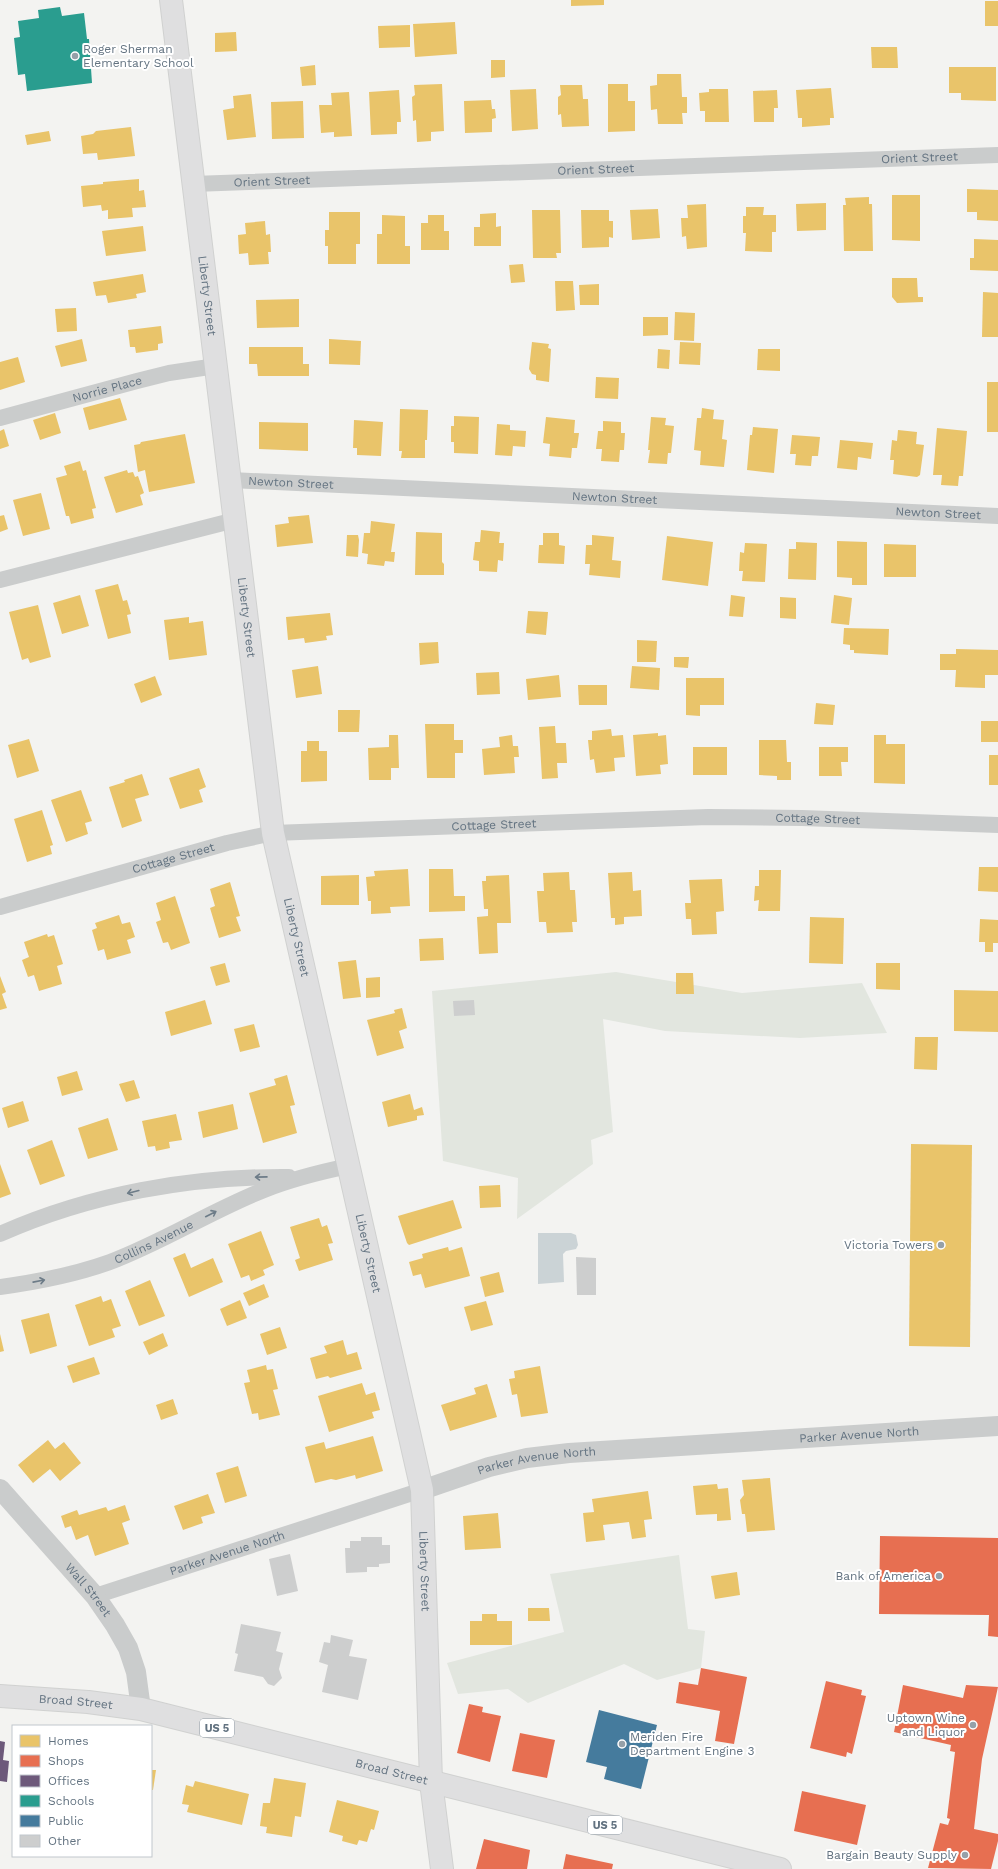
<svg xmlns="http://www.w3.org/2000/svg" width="998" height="1869" font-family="'Work Sans',sans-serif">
<rect width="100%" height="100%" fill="#f3f3f1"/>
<g fill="#e2e6df">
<path d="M616,972L742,993L862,983L887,1033L800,1038L665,1031L603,1019L613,1132L591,1140L593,1164L517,1219L518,1178L443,1161L432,991Z"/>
<path d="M679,1555L688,1629L705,1631L701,1668L657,1680L624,1664L528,1703L508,1689L458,1694L447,1663L564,1632L550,1574Z"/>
</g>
<path fill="#cbd3d6" d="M538,1233H571L576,1235L578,1245L576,1249L566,1251L563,1254L564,1282L538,1284Z"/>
<g fill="#e9c46a">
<path d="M571,0H604V5L571,6Z"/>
<rect x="985" y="1" width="13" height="25"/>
<path d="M455,22L457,54L415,57L413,24Z"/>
<path d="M410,25V47L379,48L378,26Z"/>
<path d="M236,32L237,51L215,52V33Z"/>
<path d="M871,47H897L898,68H872Z"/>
<path d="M491,60H505V77L491,78Z"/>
<path d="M315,65L316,85L302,86L300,67Z"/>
<path d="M949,67H996V101L961,100V93H949Z"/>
<path d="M657,74H681L682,97H687V113H682L683,124H658L657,109L651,110L650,86L657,85Z"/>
<path d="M442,84L444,131L431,132V141L417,142L416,120L413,121L412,97L415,95L414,85Z"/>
<path d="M608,84H628V101H635V131L608,132Z"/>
<path d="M560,85H582L583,99H588L589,126L562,127L561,114L558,115V97L561,95Z"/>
<path d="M831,88L834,118H830V125L802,127V118H798L796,90Z"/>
<path d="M536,89L538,129L512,131L510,90Z"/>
<path d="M709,89H728L729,122H705V111H700L699,93L709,92Z"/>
<path d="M399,90L401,122H397V134L371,135L369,92Z"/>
<path d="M777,90L778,108H774V122H754L753,91Z"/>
<path d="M349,92L352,136L334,137V132L321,133L319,105H332L331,93Z"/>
<path d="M251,94L256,137L227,140L223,110L234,108L233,96Z"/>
<path d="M491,100L492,109H495L496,118L492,119V132L465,133L464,101Z"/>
<path d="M303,101L304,138L272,139L271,102Z"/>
<path d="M131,127L135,156L98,160L97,153L83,154L81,136L93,134L96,131Z"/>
<path d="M49,131L51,141L27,145L25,135Z"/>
<path d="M139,179V191L144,190L146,207L132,208L133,217L108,219V210L102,211L101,205L83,207L81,186L103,184V182Z"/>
<path d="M967,189L998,190V221L977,220V212H967Z"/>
<path d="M892,195H920V241L892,240Z"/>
<path d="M869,197V204H872L873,251H844L843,205H846L845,198Z"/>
<path d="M826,203V230L797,231L796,204Z"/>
<path d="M706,204L707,247L687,249L686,236L682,237L681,218H688L687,205Z"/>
<path d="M746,207H764L763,215H776V232H772V252L745,251L746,233H743V216H746Z"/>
<path d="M658,209L660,238L632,240L630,210Z"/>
<path d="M532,210H560L561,253H556L557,258H533Z"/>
<path d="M581,210H609V221H613V238L609,237V247L582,248Z"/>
<path d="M329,212H360V244H356V264H328V246H325V230H329Z"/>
<path d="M496,213V227L501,226V246H474V227H480V214Z"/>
<path d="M382,215L405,216V246H410V264H377V234H382Z"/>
<path d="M428,215H444V231H449V250H421V223H428Z"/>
<path d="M265,221L266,235L270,234L271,252H268L269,264L249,265L248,253L239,254L238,235L246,234L245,223Z"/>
<path d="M143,226L146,251L106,256L102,231Z"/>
<path d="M974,239L998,240V271L970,270V258H974Z"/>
<path d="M523,264L525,282L511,283L509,265Z"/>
<path d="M143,274L146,292L136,294L137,298L108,303L106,295L96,296L93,282Z"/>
<path d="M892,278H917L918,297H923V302L897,303L892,297Z"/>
<path d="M555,281H573L575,310L556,311Z"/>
<path d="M599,284V305H580L579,285Z"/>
<path d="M983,292L998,293V337H982Z"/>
<path d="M299,299V327L257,328L256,300Z"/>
<path d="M76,308L77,331L57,332L55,309Z"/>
<path d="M675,312L695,313L694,341L674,340Z"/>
<path d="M643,317H668V335L643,336Z"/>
<path d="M161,326L163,343L158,344V350L136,353L135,347H130L128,330Z"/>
<path d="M82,339L87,361L61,367L55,346Z"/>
<path d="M329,339L361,341L360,365L329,364Z"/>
<path d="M532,342L549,344L548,348L551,349L549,382L536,380V375L532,374L529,369Z"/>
<path d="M680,342L701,343L700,365L679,364Z"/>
<path d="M249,347H303V364H309V376H258L257,364H249Z"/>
<path d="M658,349L670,350L669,369L657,368Z"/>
<path d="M758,349H780V371L757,370Z"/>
<path d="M18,357L25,382L0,390V362Z"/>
<path d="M596,377L619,378L618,399L595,398Z"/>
<rect x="987" y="382" width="11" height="50"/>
<path d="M120,398L127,420L89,430L83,408Z"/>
<path d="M702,408L714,410L713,419L724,420L722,439L727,440L724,467L700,465L701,451L694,450L697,418H701Z"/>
<path d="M400,409L428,410L427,440H425V458H401L402,451H399Z"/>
<path d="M55,413L61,433L40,440L33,420Z"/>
<path d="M454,416L479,417L478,454L454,453V442H451V426H454Z"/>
<path d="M546,417L575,420L574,433H579L577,448H572L571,458L549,456L550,444L543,443Z"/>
<path d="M651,417L666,418L665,425L674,426L671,453H668L667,464L648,463L650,450H648Z"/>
<path d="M354,420L383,422L381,456L357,455V448H353Z"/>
<path d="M603,421L621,422V433H625L624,450H620L619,462L601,461L602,449H596L598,431H603Z"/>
<path d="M259,422L308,423V451L259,449Z"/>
<path d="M497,424L510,425V430L526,431L525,447L513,446L512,456L495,455Z"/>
<path d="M753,427L778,429L774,473L747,470L750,435H752Z"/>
<path d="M937,428L967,431L963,476H959L958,486L941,485L942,475H933Z"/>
<path d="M4,429L9,446L0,449V431Z"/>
<path d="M898,430L917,432L916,444L924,445L920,475L917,477L893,474L894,460H890L892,440L897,441Z"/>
<path d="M185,434L195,483L149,492L145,470L138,472L134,445L140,444L141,442Z"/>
<path d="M792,435L820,437L818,456H812L811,466L795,465L796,454H790Z"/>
<path d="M840,440L873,443L871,459L858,457L857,470L837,468Z"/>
<path d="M80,461L83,471L86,470L96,508L92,509L94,518L71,524L69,516H66L56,478L67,475L64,466Z"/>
<path d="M127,470L128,473L133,472L135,477L138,476L144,493L140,495L143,505L116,513L104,477Z"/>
<path d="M41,493L50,529L23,536L13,500Z"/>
<path d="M4,515L8,529L0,532V516Z"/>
<path d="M309,515L313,543L277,547L275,525L289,523L288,517Z"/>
<path d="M371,521L395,524L391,552H395L394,562L385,561L384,566L367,564L368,554L362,553L364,533H370Z"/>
<path d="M481,530L500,532L499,543H504L503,561L498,560L497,572L479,571V561L473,560L475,542H480Z"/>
<path d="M416,532L442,533V562L444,564V575H415Z"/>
<path d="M543,533H559V545L565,546L564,564L538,563L539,545H543Z"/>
<path d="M347,535H358L359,540L358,557L346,556Z"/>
<path d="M592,535L614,537L612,560L621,561L620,578L589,575L590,564H585L586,545H592Z"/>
<path d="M667,536L713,542L708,586L662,580Z"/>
<path d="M837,541L867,542V585H852V578L837,577Z"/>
<path d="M796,542L817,543L816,580L788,579L789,549H796Z"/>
<path d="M745,543L767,544L765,582L742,581L743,571H739L740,552L744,553Z"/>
<path d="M884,544L916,545V577H884Z"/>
<path d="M118,584L123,601L127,600L131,614L127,615L131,633L108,639L95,590Z"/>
<path d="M80,595L89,626L62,634L53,603Z"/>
<path d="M731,595L745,597L743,617L729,616Z"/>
<path d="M834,595L852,598L849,625L831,623Z"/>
<path d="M780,597L796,598V619L780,618Z"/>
<path d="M38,605L51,657L30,663L28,658L22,660L9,612Z"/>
<path d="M528,611L548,612L546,635L526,633Z"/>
<path d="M330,613L333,635L326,636L327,640L305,643L304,638L288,640L286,617Z"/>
<path d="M189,617V623L203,621L207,655L169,660L164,620Z"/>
<path d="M844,628L889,629L888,655L854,653V650H850V645L843,644Z"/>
<path d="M637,640L657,641L656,662H637Z"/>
<path d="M438,642L439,663L420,665L419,643Z"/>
<path d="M956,649L998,650V675H985V688L955,687L956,670H940V654H956Z"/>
<path d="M674,657H689L688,668L674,667Z"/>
<path d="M318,666L322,694L296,698L292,670Z"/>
<path d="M632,666L660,668L659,690L630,688Z"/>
<path d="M499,672L500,694L477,695L476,673Z"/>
<path d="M559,675L561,697L528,700L526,679Z"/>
<path d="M155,676L162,695L141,703L134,684Z"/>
<path d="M686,678H724V705H700V716L686,715Z"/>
<path d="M578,685H607V705H579Z"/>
<path d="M816,703L835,705L833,725L814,724Z"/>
<path d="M338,710H360L359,732H338Z"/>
<rect x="981" y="721" width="17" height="21"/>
<path d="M425,724H454V740H463V753H455V778H427Z"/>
<path d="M555,726L556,743H566L567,763H557L558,778L542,779L539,727Z"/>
<path d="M611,729L612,736L623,735L625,757L614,758L615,771L596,773L594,759L590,760L588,740H592V731Z"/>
<path d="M658,733V736L666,735L668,764L660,765L661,774L636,776L633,735Z"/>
<path d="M389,735H398L399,768H391V780H369L368,748L389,747Z"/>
<path d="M512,735L513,746H518L519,757H514L515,773L484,775L482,749L500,747L499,737Z"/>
<path d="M874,735H886V744H905V784L874,783Z"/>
<path d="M29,739L39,771L17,778L8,745Z"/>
<path d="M759,740H786L787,762H791V780H777V776L759,775Z"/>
<path d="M307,741H319V751H327V781L301,782V751H307Z"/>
<rect x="693" y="747" width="34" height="28"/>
<path d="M819,747H848V762H841L842,776H819Z"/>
<rect x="989" y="755" width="9" height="30"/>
<path d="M199,768L206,787L199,790L203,802L180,809L169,778Z"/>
<path d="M142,774L149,795L135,799L142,821L122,828L109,787L125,782L124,780Z"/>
<path d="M81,790L92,821L85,823L88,834L66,842L51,800Z"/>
<path d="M42,810L53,845L50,846L52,854L27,862L14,819Z"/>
<path d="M979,867H998V892L978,891Z"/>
<path d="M408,869L410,906L390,907L391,913L371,914V901H368L366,877L375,876L374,871Z"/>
<path d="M429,869H453L454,896H465V911L429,912Z"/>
<path d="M759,870H781L780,911H758L759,900L754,901L755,886H759Z"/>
<path d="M569,872L570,890H575L577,922H572L573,932L547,933L546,922H539L537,891H544L543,873Z"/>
<path d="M632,872L633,891L641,890L642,916L624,917V924L615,925V918H611L608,873Z"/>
<path d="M359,875V905H321V876Z"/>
<path d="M509,875L511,923H497L498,953L479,954L477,917L488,916V909H484L482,881H486V876Z"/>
<path d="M722,879L724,911L716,912L717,934L692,935L691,919H686L685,903H691L689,880Z"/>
<path d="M230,882L240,916L236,917L241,931L219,938L210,908L215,906L210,889Z"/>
<path d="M175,896L190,943L171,950L168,942L163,943L156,922L161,920L156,903Z"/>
<path d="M119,915L122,924L130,922L135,937L127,940L131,953L107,960L104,949L98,951L92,930L97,928L95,923Z"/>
<path d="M810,917L844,918L843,964L809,963Z"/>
<path d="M980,919L998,920V943H993V952H985V942H979Z"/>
<path d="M47,934L48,937L54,935L63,964L57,966L62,984L39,991L34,975L28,977L22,960L29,957L24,942Z"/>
<path d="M443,938L444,960L420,961L419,939Z"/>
<path d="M356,960L361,997L343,999L338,962Z"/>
<path d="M225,963L230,982L216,986L210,967Z"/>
<path d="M876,963H900V990L876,989Z"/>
<path d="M676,973H693L694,994H676Z"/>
<path d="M0,976L6,992L2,994L7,1008L0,1010Z"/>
<path d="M380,977V997L366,998V978Z"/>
<path d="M954,990L998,991V1032L954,1031Z"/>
<path d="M205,1000L212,1024L171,1036L165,1012Z"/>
<path d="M402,1008L407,1028L399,1031L404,1048L377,1056L367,1020L395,1013L394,1010Z"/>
<path d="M254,1024L260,1047L240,1052L234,1029Z"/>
<path d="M915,1037H938L937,1070L914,1069Z"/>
<path d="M77,1071L83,1090L62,1096L57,1077Z"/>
<path d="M287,1075L295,1105L290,1106L297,1133L263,1143L249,1093L276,1085L274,1079Z"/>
<path d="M134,1080L140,1098L126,1102L119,1084Z"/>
<path d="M410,1094L414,1110L422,1107L424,1115L417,1116V1120L388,1127L382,1102Z"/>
<path d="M23,1101L29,1121L8,1128L2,1108Z"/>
<path d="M233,1104L238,1129L203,1138L198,1112Z"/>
<path d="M176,1114L182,1140L169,1142L170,1148L156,1151L155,1146L148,1147L142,1121Z"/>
<path d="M108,1118L118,1150L88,1159L78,1128Z"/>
<path d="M52,1140L65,1176L40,1185L27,1150Z"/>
<path d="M911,1144L972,1145L970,1347L909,1346Z"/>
<path d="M0,1164L11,1194L0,1198Z"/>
<path d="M500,1185L501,1207L480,1208L479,1186Z"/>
<path d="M453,1200L462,1228L409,1245L407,1243L398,1216Z"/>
<path d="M319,1218L322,1227L327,1225L333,1243L328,1244L333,1260L299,1271L295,1260L300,1258L290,1227Z"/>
<path d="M261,1231L274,1265L263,1270L265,1275L251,1281L249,1275L241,1278L228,1244Z"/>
<path d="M448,1247L449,1251L462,1247L470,1276L425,1288L421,1274L413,1276L409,1262L423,1258L422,1254Z"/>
<path d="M185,1253L191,1268L213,1258L223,1282L189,1297L173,1258Z"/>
<path d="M499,1272L504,1292L485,1297L480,1277Z"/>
<path d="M150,1280L165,1316L139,1326L125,1291Z"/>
<path d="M264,1284L269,1297L249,1306L243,1293Z"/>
<path d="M101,1296L103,1302L111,1299L121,1326L112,1329L115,1337L89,1346L75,1305Z"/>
<path d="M240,1300L247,1318L227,1326L220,1309Z"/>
<path d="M486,1301L493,1325L471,1331L464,1307Z"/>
<path d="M49,1313L57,1346L30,1354L21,1320Z"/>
<path d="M280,1327L287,1348L267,1355L260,1334Z"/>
<path d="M163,1333L168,1346L149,1355L143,1342Z"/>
<path d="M0,1334L4,1351L0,1352Z"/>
<path d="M343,1340L347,1355L357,1352L362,1369L330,1378L328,1376L316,1379L310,1358L327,1353L324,1346Z"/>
<path d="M94,1357L100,1374L73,1383L67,1366Z"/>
<path d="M266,1365L267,1370L273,1369L278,1389L273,1390L280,1415L259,1420L258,1413L252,1414L244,1383L250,1382L247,1370Z"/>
<path d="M540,1366L548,1413L521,1417L517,1394L512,1395L509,1379L515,1378L514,1371Z"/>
<path d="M362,1383L366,1395L375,1392L380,1410L372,1412L374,1418L329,1432L318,1396Z"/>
<path d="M487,1384L497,1417L450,1431L441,1405L476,1394L474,1388Z"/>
<path d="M173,1399L178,1414L161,1420L156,1405Z"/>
<path d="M373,1436L383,1471L356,1479L355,1475L336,1480L331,1479L315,1483L305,1447L324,1442L326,1449Z"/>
<path d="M48,1440L55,1449L64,1442L81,1463L60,1481L50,1469L33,1483L18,1465Z"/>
<path d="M238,1466L247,1496L225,1503L216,1473Z"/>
<path d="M770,1478L775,1530L747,1532L745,1514H742L740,1500L744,1495L742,1480Z"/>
<path d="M717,1484L718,1489L728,1488L731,1520L717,1521V1514L696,1515L693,1486Z"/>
<path d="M648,1491L652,1519L644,1520L646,1537L632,1539L629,1522L603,1525L605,1540L586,1542L583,1513L594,1512L592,1499Z"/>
<path d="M208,1494L215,1513L201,1517L203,1523L183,1530L174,1506Z"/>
<path d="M125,1505L130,1520L122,1523L129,1544L95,1556L88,1535L76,1540L71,1526L65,1528L61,1516L77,1510L79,1515L106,1507L108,1511Z"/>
<path d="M498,1513L501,1548L465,1550L463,1516Z"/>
<path d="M737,1572L740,1595L715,1599L711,1576Z"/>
<path d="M528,1608H549L550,1621H528Z"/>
<path d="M482,1614H497V1621H512V1645H470V1621H482Z"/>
<path d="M151,1770H156L153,1790H151Z"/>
<path d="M274,1778L306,1783L301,1817L295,1816L292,1837L266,1833L267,1827L260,1826L263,1803H270Z"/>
<path d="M195,1781L249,1794L242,1825L187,1812L189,1805L182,1804L186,1785L193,1787Z"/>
<path d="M337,1800L379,1811L374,1830L371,1829L367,1842L359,1840L357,1845L342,1841L343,1836L329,1832Z"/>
</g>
<g fill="#e76f51">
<path d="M880,1536L998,1538V1637L988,1636L989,1615L879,1614Z"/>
<path d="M701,1668L747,1677L734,1744L715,1741L720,1711L676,1703L679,1682L698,1685Z"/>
<path d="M826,1681L862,1690L861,1695L866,1696L852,1754L847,1752L846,1757L810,1748Z"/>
<path d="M903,1685L963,1698L966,1685L998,1687L982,1759L974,1829L998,1834V1841L991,1869L928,1868L940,1823L948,1825L950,1819L947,1818L955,1752L950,1751L951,1745L894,1732Z"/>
<path d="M469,1704L483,1707L482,1712L501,1716L490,1762L457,1753Z"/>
<path d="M520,1733L555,1740L547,1778L512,1771Z"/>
<path d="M802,1791L866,1805L857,1845L794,1831Z"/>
<path d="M484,1839L530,1850L527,1869H476Z"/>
<path d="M566,1854L613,1864L612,1869H563Z"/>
</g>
<path fill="#6d597a" d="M0,1741L5,1742L3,1760L9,1761L7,1782L0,1781Z"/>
<path fill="#2a9d8f" d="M60,7L62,16L84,13L87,39H89L92,83L27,91L25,74L18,75L14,38L20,37L18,21L39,18L38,10Z"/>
<path fill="#457b9d" d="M599,1710L657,1725L641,1789L604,1779L607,1767L586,1762Z"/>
<g fill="#cdcece">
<path d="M474,1000L475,1015L454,1016L453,1001Z"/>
<path d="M576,1257L596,1258V1295H577Z"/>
<path d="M361,1537H382V1545H390V1563L379,1564V1567H367V1572L346,1573L345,1548H350V1541H361Z"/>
<path d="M290,1554L298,1591L277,1596L269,1559Z"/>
<path d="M241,1624L281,1632L276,1651L283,1653L279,1669L282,1678L274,1686L268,1684L263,1677L234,1671L238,1654L235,1653Z"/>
<path d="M331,1635L353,1640L349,1656L367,1659L358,1700L322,1692L328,1665L319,1662L324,1642L330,1643Z"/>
</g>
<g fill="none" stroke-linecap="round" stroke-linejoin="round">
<g stroke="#d0d1d0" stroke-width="24">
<g id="secondary">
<path id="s9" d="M171,0L273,833L422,1490L431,1782L442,1869"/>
</g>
</g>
<g stroke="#d0d1d0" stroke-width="24">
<g id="primary">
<path id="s10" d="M0,1696L88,1702L141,1709L780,1869"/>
</g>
</g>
<g stroke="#cacccc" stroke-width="16">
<path id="s1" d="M193,184L998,155"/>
<path id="s2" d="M0,418L137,381L169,373L216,366"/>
<path id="s3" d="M231,480L998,516"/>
<path d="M0,580L235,520"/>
<path id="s4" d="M0,907L227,843L273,833L708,817L802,818L998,825"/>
<path d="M0,1234C90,1194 191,1176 289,1177"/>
<path id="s5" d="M0,1287C37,1282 74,1275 110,1262C163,1242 211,1211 264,1190C292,1179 320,1172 349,1166"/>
<path id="s6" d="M95,1596L422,1490"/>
</g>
<g stroke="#cacccc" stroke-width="20">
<path id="s7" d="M0,1489L95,1596L115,1625L128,1648L136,1672L141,1709"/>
<path id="s8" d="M422,1490L489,1467L527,1458L569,1453L998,1426"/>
</g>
<use href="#secondary" stroke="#dfdfe0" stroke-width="22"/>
<use href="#primary" stroke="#dfdfe0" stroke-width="22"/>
</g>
<defs><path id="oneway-shaft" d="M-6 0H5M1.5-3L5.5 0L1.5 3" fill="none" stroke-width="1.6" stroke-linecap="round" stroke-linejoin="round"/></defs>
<g stroke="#6d7c88">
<use href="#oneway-shaft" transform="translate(261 1177) rotate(179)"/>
<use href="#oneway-shaft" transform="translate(133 1192) rotate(166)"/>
<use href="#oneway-shaft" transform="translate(211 1214) rotate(-27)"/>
<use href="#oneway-shaft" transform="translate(39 1281) rotate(-11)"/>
</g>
<g fill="#95a0a8" stroke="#fff" stroke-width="1.5">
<circle cx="75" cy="56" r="4"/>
<circle cx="941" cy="1245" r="4"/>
<circle cx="939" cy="1576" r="4"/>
<circle cx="973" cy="1725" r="4"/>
<circle cx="622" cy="1744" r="4"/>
<circle cx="965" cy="1855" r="4"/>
</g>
<g text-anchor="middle" stroke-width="4" stroke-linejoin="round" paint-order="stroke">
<g fill="#fff" stroke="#929da7" stroke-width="1">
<rect x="200" y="1719" width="34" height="18" rx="3"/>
<rect x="588" y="1816" width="34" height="18" rx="3"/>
</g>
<g font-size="11" font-weight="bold" fill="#637381">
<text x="217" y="1732">US 5</text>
<text x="605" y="1829">US 5</text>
</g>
<g font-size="12" fill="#637381" stroke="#fff" text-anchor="end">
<text x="83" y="53" text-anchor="start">Roger Sherman<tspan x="83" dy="14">Elementary School</tspan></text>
<text x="933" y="1249">Victoria Towers</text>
<text x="931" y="1580">Bank of America</text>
<text x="965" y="1722">Uptown Wine<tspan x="965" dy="14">and Liquor</tspan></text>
<text x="630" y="1741" text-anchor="start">Meriden Fire<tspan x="630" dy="14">Department Engine 3</tspan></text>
<text x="957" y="1859">Bargain Beauty Supply</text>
</g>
<g font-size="12" fill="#637381" stroke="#fff">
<text dy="4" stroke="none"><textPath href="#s1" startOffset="727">Orient Street</textPath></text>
<text dy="4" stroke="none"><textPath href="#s1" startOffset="403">Orient Street</textPath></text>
<text dy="4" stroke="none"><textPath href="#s1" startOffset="79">Orient Street</textPath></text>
<text dy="4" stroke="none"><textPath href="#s9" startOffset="298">Liberty Street</textPath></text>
<text dy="4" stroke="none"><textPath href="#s2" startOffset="111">Norrie Place</textPath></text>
<text dy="4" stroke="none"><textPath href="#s3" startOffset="60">Newton Street</textPath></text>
<text dy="4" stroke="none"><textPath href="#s3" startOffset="384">Newton Street</textPath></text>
<text dy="4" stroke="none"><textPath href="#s3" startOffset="708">Newton Street</textPath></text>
<text dy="4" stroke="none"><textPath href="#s9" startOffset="622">Liberty Street</textPath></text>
<text dy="4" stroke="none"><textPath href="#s4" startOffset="828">Cottage Street</textPath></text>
<text dy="4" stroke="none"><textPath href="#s4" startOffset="504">Cottage Street</textPath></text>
<text dy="4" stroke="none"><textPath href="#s4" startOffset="180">Cottage Street</textPath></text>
<text dy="4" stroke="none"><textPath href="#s9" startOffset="946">Liberty Street</textPath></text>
<text dy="4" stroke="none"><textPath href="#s5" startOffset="161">Collins Avenue</textPath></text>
<text dy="4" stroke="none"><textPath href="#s9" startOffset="1270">Liberty Street</textPath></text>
<text dy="4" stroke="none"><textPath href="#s8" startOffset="443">Parker Avenue North</textPath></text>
<text dy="4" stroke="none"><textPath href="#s8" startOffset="119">Parker Avenue North</textPath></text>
<text dy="4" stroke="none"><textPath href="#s6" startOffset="139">Parker Avenue North</textPath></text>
<text dy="4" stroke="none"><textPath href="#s9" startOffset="1594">Liberty Street</textPath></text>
<text dy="4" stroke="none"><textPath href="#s7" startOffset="134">Wall Street</textPath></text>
<text dy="4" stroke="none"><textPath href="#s10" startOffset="76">Broad Street</textPath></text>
<text dy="4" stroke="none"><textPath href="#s10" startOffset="400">Broad Street</textPath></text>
</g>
</g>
<rect x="12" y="1725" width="140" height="132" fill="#ffffff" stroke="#c1c7cd"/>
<rect x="20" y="1735" width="20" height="12" fill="#e9c46a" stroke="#c1c7cd"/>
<text x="48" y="1745" font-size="12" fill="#637381">Homes</text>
<rect x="20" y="1755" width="20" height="12" fill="#e76f51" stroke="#c1c7cd"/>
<text x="48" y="1765" font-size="12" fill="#637381">Shops</text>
<rect x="20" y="1775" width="20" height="12" fill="#6d597a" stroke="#c1c7cd"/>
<text x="48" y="1785" font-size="12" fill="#637381">Offices</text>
<rect x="20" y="1795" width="20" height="12" fill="#2a9d8f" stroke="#c1c7cd"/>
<text x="48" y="1805" font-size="12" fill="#637381">Schools</text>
<rect x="20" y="1815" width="20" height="12" fill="#457b9d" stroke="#c1c7cd"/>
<text x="48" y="1825" font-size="12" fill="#637381">Public</text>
<rect x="20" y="1835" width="20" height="12" fill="#cdcece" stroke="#c1c7cd"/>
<text x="48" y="1845" font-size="12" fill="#637381">Other</text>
</svg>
